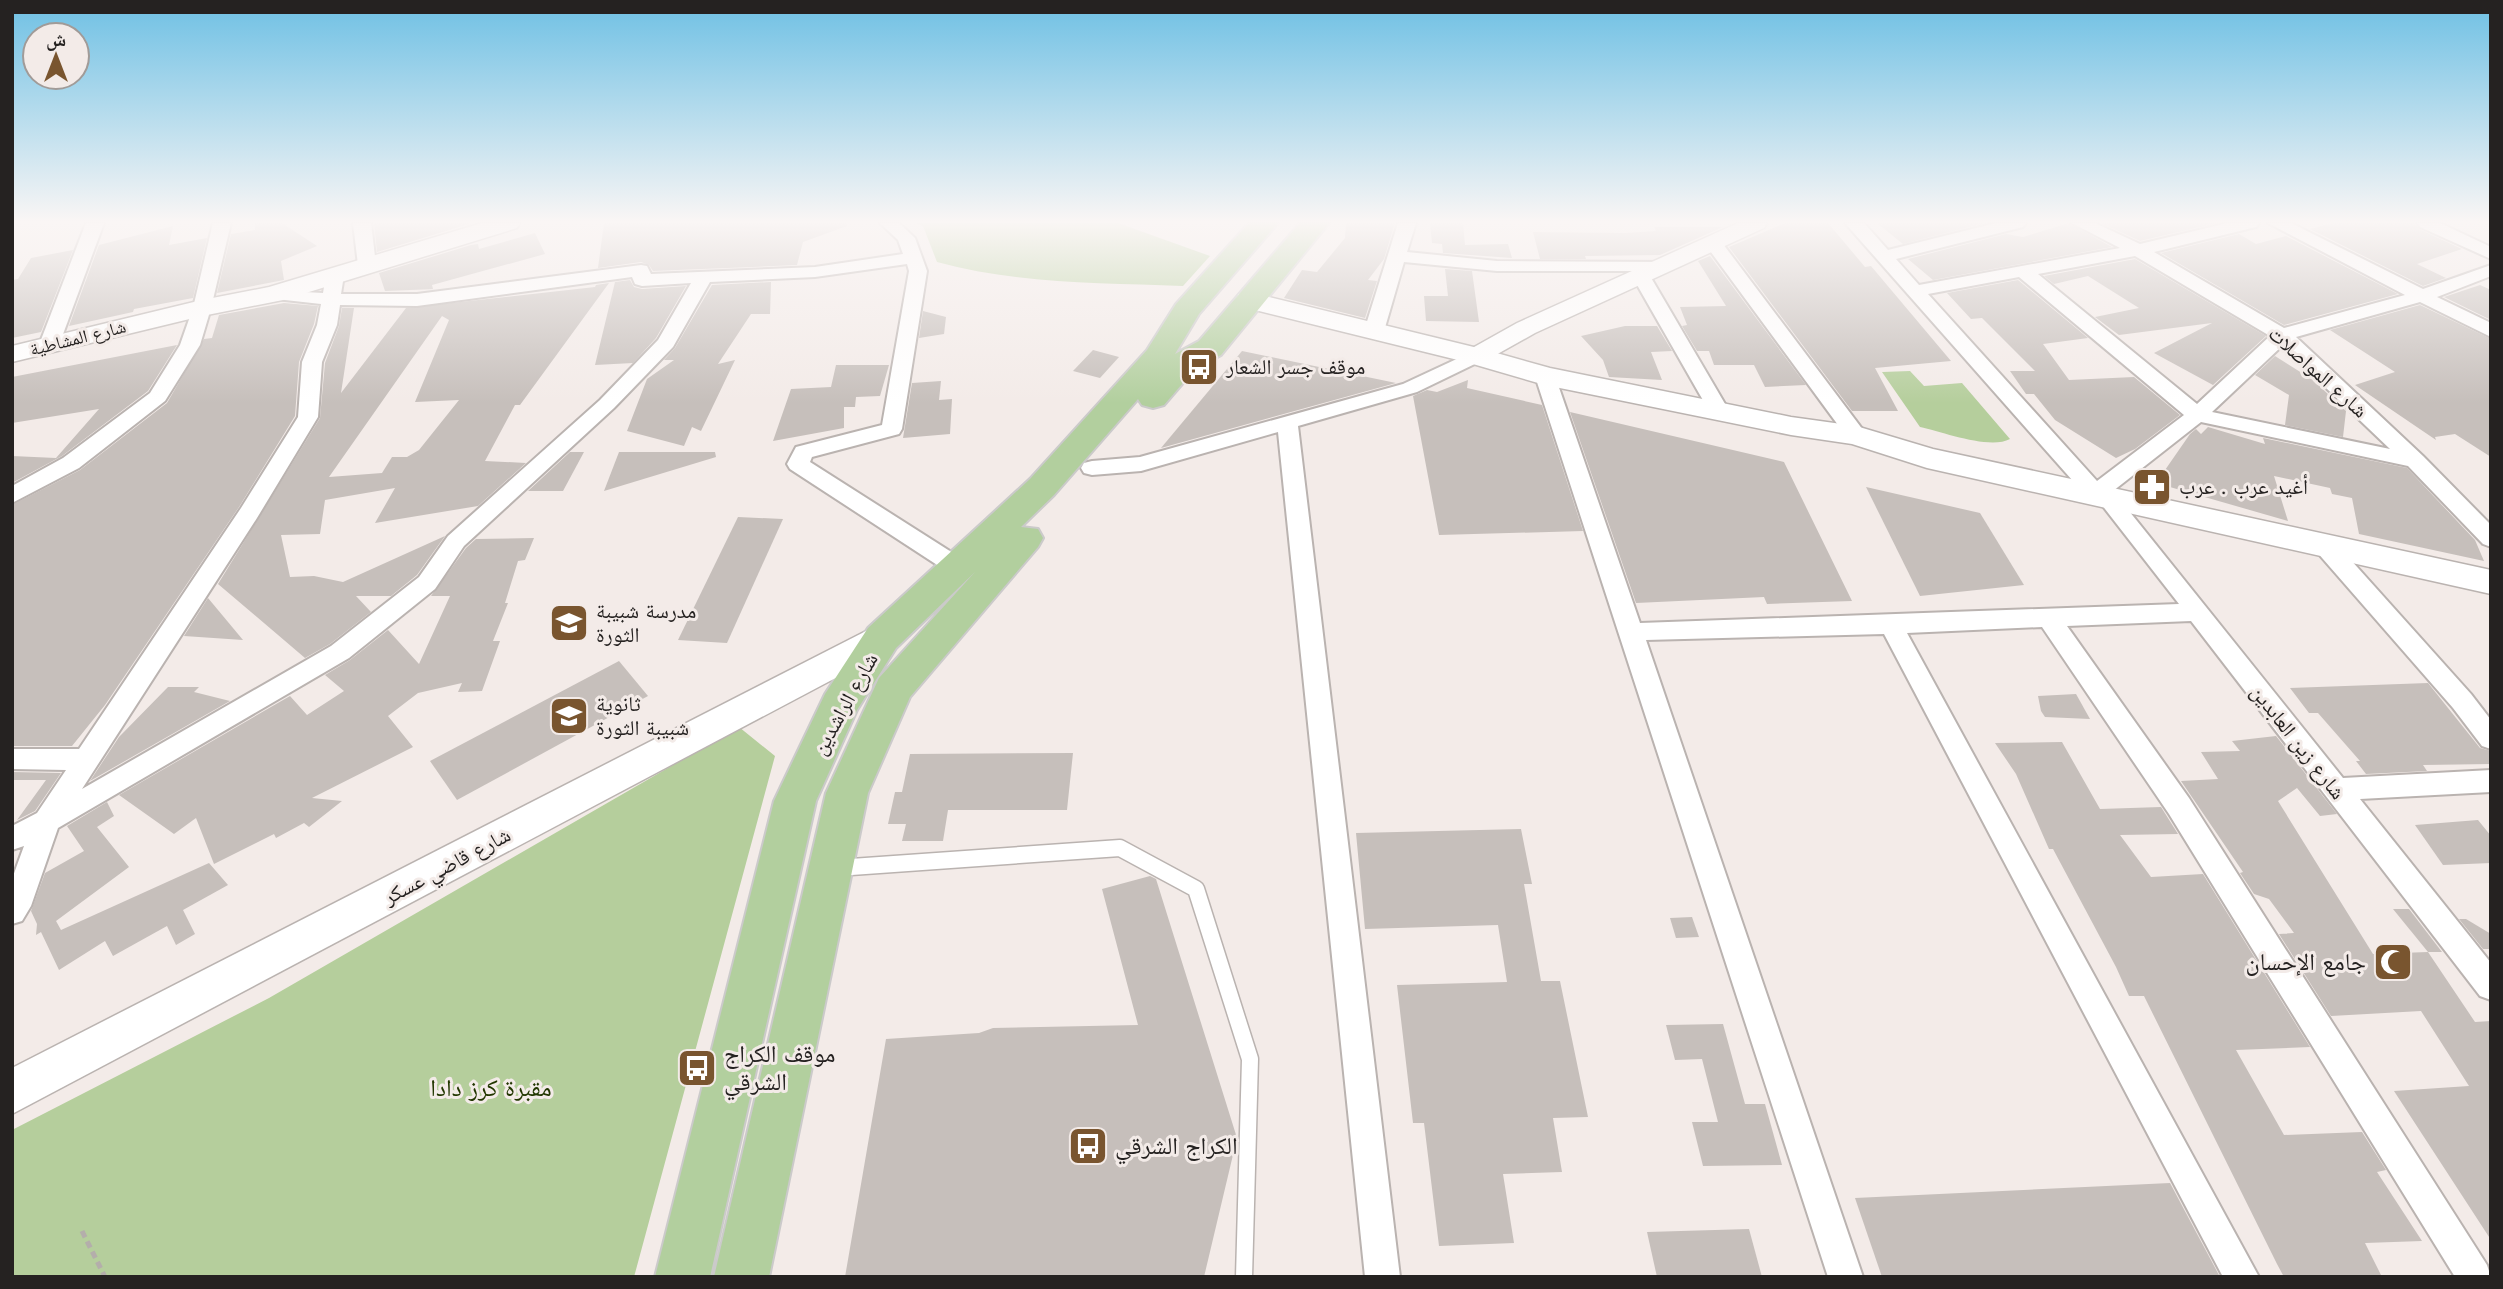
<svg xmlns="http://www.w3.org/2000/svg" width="2503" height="1289" font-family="Jost,'Noto Naskh Arabic',sans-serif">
<rect width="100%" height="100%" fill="#f3ebe8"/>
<g fill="#b5ce9c">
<path d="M915,223H1118L1210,256L1183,286C1100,283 1017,284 937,262L923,226Z"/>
<path d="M1910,371L1924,386L1962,383L2010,439C1990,450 1943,432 1920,427L1882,372Z"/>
<path d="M739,727L775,756L634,1277H12V1130L269,998Z"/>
</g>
<g fill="#c6bfbb" fill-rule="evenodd">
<path d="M255,223H282L317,246L281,261L284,280L217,293L231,234L255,230Z"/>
<path d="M374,223H469V224L377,252Z"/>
<path d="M604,223H847V226L803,242L797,265L653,271L649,265L641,262L598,268Z"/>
<path d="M1346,223H1395L1384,259L1368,280L1377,281L1365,318L1284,298L1302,270L1317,272L1345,238Z"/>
<path d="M1430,223H1463L1465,245L1508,244L1512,258L1443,253L1442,244L1432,243Z"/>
<path d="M1785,223H1828L1865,267L1871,266L1951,361L1875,368L1898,411H1852L1729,247Z"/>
<path d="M1877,223H1985L1903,244Z"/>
<path d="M2069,223L2112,247L1933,280L1908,259L2006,234L2023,237Z"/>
<path d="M2101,223H2217L2140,241Z"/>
<path d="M2333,223H2414L2419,229L2462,249L2417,264L2446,278L2423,286L2310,229Z"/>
<path d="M173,226L169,245L207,238L193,298L134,309L133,312L69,326L99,245Z"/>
<path d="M1654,227H1723L1660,255L1585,256L1586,259H1540L1533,232L1625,233L1656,231Z"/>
<path d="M535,233L545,254L432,285L433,289H436L385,291L379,273L471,245L478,244L479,249Z"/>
<path d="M2239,234L2256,244L2286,236L2398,294L2284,325L2161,253Z"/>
<path d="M73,250L41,332L12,338V280L18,279L31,258Z"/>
<path d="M1710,256L1806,385L1765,387L1754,365H1714L1709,351H1697L1682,326L1687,325L1680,307L1726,306L1698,261Z"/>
<path d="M2135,259L2266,336L2213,385L2154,353L2212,323L2119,335L2095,317L2139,308L2088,276L2054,284L2044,276Z"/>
<path d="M1445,269L1472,271L1479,322L1426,321L1424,296H1448Z"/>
<path d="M630,280L634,287L642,289L686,286L656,338L633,363L595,365L615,282Z"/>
<path d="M2018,280L2088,338L2043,344L2069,380L2134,377L2180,415L2135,449L2116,458L2055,420L2034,394H2026L2010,371H2035L1982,318L1971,319L1947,293Z"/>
<path d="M771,282L770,314H751L718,364L735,360L701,431L692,427L684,446L627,431L647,379L674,360H664L675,348L712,285Z"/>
<path d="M609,283L520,405H515L485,461L526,463L478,506L375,523L395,488L325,500L320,534L281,535L290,577L314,576L343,582L445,536L417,575L391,596H356L371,612L330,644L305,658L218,584L320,418L325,363L339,326L342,308H354L341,393L406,308L595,287L596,285ZM442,316L449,320L415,402L459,400L419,450L407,457H392L382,473L329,477Z"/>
<path d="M2480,285L2491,290V320L2444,297Z"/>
<path d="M284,303L318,306L314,324L299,362L295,416L239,507L105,705L72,746H12V505L80,470L167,403L204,339L212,338L219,315Z"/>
<path d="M2420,305L2491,339V457L2455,434L2435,437L2436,440L2355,385L2395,372L2330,330Z"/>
<path d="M923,311L946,317L944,334L919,338Z"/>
<path d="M1625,326H1657L1672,351L1651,352L1662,380L1609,377L1603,360L1581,336Z"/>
<path d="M177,345L148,391L62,456L12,483V456L56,458L99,409L12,423V377Z"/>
<path d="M1093,350L1119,357L1100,378L1073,371Z"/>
<path d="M1242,351L1396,383L1161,448Z"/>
<path d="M2275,356L2313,380L2346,411L2343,437L2285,425L2289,395L2255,375Z"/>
<path d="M836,365H889L880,396L856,397L855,407H844V428L773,441L791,389L831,387Z"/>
<path d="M1468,380L1467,388L1542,405L1583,531L1439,535L1413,396L1427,390L1437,392Z"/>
<path d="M941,381L939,400L952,399L950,434L903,438L912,383Z"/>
<path d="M1570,412L1784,462L1852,601L1767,604L1764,597L1636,603Z"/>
<path d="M2208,427L2265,444L2263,438L2407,468L2475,540L2484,561L2359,534L2352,498L2332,494L2330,488L2274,476L2288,521L2156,483L2190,434L2196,429L2201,434Z"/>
<path d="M570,452H584L563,491H528Z"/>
<path d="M619,452H715L716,457L604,491Z"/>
<path d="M1866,487L1980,513L2024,585L1920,596Z"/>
<path d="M738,517L783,519L727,643L678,640Z"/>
<path d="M534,538L525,560L518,561L505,603H508L493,641H500L482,691L458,692L462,683L418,693L388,716L413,747L312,798L342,801L309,827L304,823L276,838L274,834L214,864L196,818L174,834L119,795L290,696L307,715L344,691L325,675L350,660L388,630L419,664L450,596H431L466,548L476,539Z"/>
<path d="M208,598L243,640L184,636Z"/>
<path d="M619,661L648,696L457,800L430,761Z"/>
<path d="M2428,683L2480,748L2491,751V764L2423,765L2427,771L2366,774L2356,761H2360L2318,713H2309L2290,688Z"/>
<path d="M168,687H199L194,692L230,701L90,781L119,737Z"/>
<path d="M2076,694L2090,719L2045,717L2041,711L2038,696Z"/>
<path d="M2276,736L2337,814L2320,816L2297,788L2278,801L2373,954L2428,952L2475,1022L2491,1021V1240L2394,1091L2469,1086L2421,1011L2331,1016L2279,934L2294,933L2269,899L2254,894L2240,873L2243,872L2181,781L2218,779L2201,752L2240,751L2232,741Z"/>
<path d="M2062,742L2100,809L2161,807L2178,834L2120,835L2151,877L2203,874L2310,1047L2236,1050L2284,1135L2362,1132L2386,1170L2377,1172L2422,1241L2365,1243L2382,1277H2284L2277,1264L2144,996H2129L2116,967L2053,849H2049L2016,774L1995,743Z"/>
<path d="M1073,753L1067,810H948L943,841H902L906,824H888L895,792H902L910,754Z"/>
<path d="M12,772L61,773L35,811L17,820L46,780H12Z"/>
<path d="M107,802L114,816L97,827L129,867L56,921L61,930L209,863L228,885L183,910L195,934L176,945L167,926L113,956L105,941L59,970L41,932L36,935L37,924L31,911L45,873L84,851L67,826Z"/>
<path d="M2478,820L2491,836V863L2443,865L2415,825Z"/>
<path d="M1521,829L1532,884H1524L1541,981H1560L1588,1117L1553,1118L1562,1172L1503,1174L1514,1243L1439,1246L1424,1123H1413L1397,985L1507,982L1498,925L1365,929L1356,833Z"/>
<path d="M1150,876L1156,879L1237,1138L1204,1277H845L886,1039L979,1033L993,1028L1138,1025L1102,889Z"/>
<path d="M2393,909H2409L2442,952H2428Z"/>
<path d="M1692,917L1699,937L1676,938L1670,918Z"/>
<path d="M2459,919H2466L2491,934V949H2483Z"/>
<path d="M1723,1024L1745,1104H1765L1782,1165L1703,1166L1692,1122H1718L1702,1059L1675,1060L1666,1025Z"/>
<path d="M2170,1183L2220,1277H1882L1855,1198Z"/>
<path d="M1749,1229L1762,1277H1657L1647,1232Z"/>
</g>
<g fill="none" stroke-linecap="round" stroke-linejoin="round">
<g stroke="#bab3b0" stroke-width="16">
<path id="service-far1" d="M1107,849H1122"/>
</g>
<g stroke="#bab3b0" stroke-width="19">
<path id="service" d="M837,868L1120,848L1196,889L1250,1059L1244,1277"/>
</g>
<g stroke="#bab3b0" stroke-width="4">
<g id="minor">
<path d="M86,223H104L59,345L56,349H42L39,345Z"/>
<path d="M213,223H231L211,308L200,345L165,401L79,468L12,503V486L63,458L150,393L180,345L193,308Z"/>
<path d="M353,223H371L376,265L373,269L367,270L358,265Z"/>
<path d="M880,223H899L915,238L927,271L902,429L899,434L812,457L810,462L967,562L971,568L967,574L959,576L951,574L790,469L787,464L796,447L882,425L909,271L907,264L815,277L710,282L673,347L614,408L464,546L435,589L349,658L58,828L31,906L22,921L12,924V879L24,846L12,850V826L37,813L66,770L12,769V749H79L241,508L298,417L302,362L317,325L321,304L267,298L265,294L267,290L323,293L326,275L335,269L344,275L341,294H417L641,265L647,266L651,274L815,267L903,254L898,240ZM632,277L635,284L642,286L691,283L658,340L600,400L448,536L419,577L331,646L82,789L257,518L318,417L322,362L337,325L340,305L417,306Z"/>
<path d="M1398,223H1416L1407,252L1497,261L1669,262L1672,266L1669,270L1645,271L1650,276L1728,409L1725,413H1711L1708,409L1632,276L1637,271H1497L1404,262L1384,331L1374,337L1367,335L1364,331Z"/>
<path d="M1845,223H1864L1888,250L1996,223H2026L2023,227L1896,259L1919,285L2120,248L2072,223H2095L2140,244L2228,223H2259L2256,227L2154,252L2284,328L2405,295L2268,223H2291L2423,289L2491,265V276L2437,297L2491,323V337L2420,302L2296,337L2423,456L2491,525V547L2483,544L2408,466L2201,422L2113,491L2343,778L2491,770V792L2360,799L2491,963V1000L2480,996L2191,621L2067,626L2189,798L2487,1265L2491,1277H2455L2169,814L2042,627L1907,633L2259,1277H2223L1884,634L1646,640L1863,1277H1828L1535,376L1538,372H1552L1555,376L1640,623L2179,604L2098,500L2088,498ZM2135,256L2270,336L2197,404L2038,274ZM2019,277L2184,415L2097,481L1928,294ZM2282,346L2390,449L2212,412Z"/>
<path d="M2417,223H2440L2491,247V259L2420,227Z"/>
<path d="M1714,239L1720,240L1863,430L1867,435L1863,440H1849L1705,244Z"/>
<path d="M1476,350L1486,356L1483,360L1417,392L1298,426L1400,1277H1365L1278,432L1141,471L1092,475L1084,473L1081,468L1084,463L1092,461L1140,457L1403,384Z"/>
<path d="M2324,537L2332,539L2471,694L2491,720V749L2482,746L2453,708L2316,551L2313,545L2316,539Z"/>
</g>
</g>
<g stroke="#bab3b0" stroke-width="3">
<path id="tertiary" d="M1738,223H1767L1764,228L1535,333L1485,361L1476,364L1467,361L1463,356L1467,351L1517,323Z"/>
</g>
<g stroke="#bab3b0" stroke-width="3">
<g id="secondary">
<path d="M482,223H520L517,228L283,300L202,316L12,362V346L202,300L269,287Z"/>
<path d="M1248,292L1486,350L1550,368L1791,417L1856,426L1933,449L2491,570V594L1927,468L1852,444L1791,435L1545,385L1466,362L1239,306L1235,300L1239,294Z"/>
<path d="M882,625L894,629L899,638L894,647L12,1114V1068L870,629Z"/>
</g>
</g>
<g stroke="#cbcaca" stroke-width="4">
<path id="primary" d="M1249,223H1278L1199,314L1175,354L1199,341L1300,223H1329L1221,355L1195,369L1164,405L1153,408L1142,405L1138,399L1054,495L1021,527L1038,529L1043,538L1038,547L910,697L868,793L769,1277H714L826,793L879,678L975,572L896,648L857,710L816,801L710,1277H655L774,801L825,694L868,628L1030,479L1147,350L1176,304Z"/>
</g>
<path stroke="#b4aeab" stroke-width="5" stroke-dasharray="7 4.5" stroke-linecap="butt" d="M82,1231L105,1277"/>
<use href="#service-far1" stroke="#fff" stroke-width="12"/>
<use href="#service" stroke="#fff" stroke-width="16"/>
<use href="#minor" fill="#fff" fill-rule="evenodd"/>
<use href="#tertiary" fill="#fff" fill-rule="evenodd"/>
<use href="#secondary" fill="#fff" fill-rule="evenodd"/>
<use href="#primary" fill="#b2cf9e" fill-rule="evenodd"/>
</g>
<linearGradient id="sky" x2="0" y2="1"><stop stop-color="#6ec0e4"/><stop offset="0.55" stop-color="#faf6f5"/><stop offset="1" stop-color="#faf6f5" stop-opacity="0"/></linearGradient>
<rect width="2503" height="403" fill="url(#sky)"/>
<defs>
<g id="bus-square" transform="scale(2.0125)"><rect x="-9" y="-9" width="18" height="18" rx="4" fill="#79552f" stroke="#f3ebe8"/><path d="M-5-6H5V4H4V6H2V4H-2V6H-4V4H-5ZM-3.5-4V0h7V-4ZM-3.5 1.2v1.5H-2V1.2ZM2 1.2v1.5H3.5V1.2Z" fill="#fff"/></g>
<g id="pharmacy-square" transform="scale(2.0125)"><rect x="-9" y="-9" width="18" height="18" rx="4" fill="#79552f" stroke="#f3ebe8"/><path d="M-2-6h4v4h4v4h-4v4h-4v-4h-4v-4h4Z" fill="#fff"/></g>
<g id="school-square" transform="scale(2.0125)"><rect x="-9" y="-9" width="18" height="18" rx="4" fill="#79552f" stroke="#f3ebe8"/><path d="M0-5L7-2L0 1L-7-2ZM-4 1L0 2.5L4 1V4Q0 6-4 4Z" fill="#fff"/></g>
<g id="mosque-square" transform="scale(2.0125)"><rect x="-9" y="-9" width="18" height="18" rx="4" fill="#79552f" stroke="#f3ebe8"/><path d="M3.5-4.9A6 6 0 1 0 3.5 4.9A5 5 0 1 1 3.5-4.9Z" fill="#fff"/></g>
</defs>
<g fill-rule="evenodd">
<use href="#bus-square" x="1199" y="367"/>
<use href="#pharmacy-square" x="2152" y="487"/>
<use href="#school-square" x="569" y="623"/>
<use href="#school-square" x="569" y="716"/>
<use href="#mosque-square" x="2393" y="962"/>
<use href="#bus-square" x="697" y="1068"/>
<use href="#bus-square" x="1088" y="1146"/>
</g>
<g text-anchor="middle" stroke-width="6" stroke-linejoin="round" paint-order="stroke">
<g font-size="18" fill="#252221" stroke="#f3ebe8">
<text transform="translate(78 338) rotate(-14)" y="6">شارع المشاطية</text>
</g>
<g font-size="21" fill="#252221" stroke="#f3ebe8" text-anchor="start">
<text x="1226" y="374">موقف جسر الشعار</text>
<text x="2179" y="494">أغيد عرب . عرب</text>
<text x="596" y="618">مدرسة شبيبة<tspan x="596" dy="24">الثورة</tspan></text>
<text x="596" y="711">ثانوية<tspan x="596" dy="24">شبيبة الثورة</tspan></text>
</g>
<g font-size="21" fill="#252221" stroke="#f3ebe8">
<text transform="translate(2318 372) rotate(42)" y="7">شارع المواصلات</text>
<text transform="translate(845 704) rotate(-61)" y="7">شارع الراشدين</text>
<text transform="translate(2298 742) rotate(52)" y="7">شارع زين العابدين</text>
<text transform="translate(447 866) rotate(-28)" y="7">شارع قاضي عسكر</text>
</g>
<g font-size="24" fill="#252221" stroke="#f3ebe8" text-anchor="start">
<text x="2366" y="970" text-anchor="end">جامع الإحسان</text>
<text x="724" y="1062">موقف الكراج<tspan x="724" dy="28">الشرقي</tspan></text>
<text x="1115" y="1154">الكراج الشرقي</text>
</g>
<g font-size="24" fill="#223700" stroke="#f3ebe8">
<text x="491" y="1096">مقبرة كرز دادا</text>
</g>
</g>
<rect width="2503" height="1289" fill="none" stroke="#252221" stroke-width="28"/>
<g transform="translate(56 56)"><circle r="33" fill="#f3ebe8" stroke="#a19b98" stroke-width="2"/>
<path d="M0-5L12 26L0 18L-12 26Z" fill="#79552f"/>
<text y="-10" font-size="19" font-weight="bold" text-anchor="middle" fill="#252221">ش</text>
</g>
</svg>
